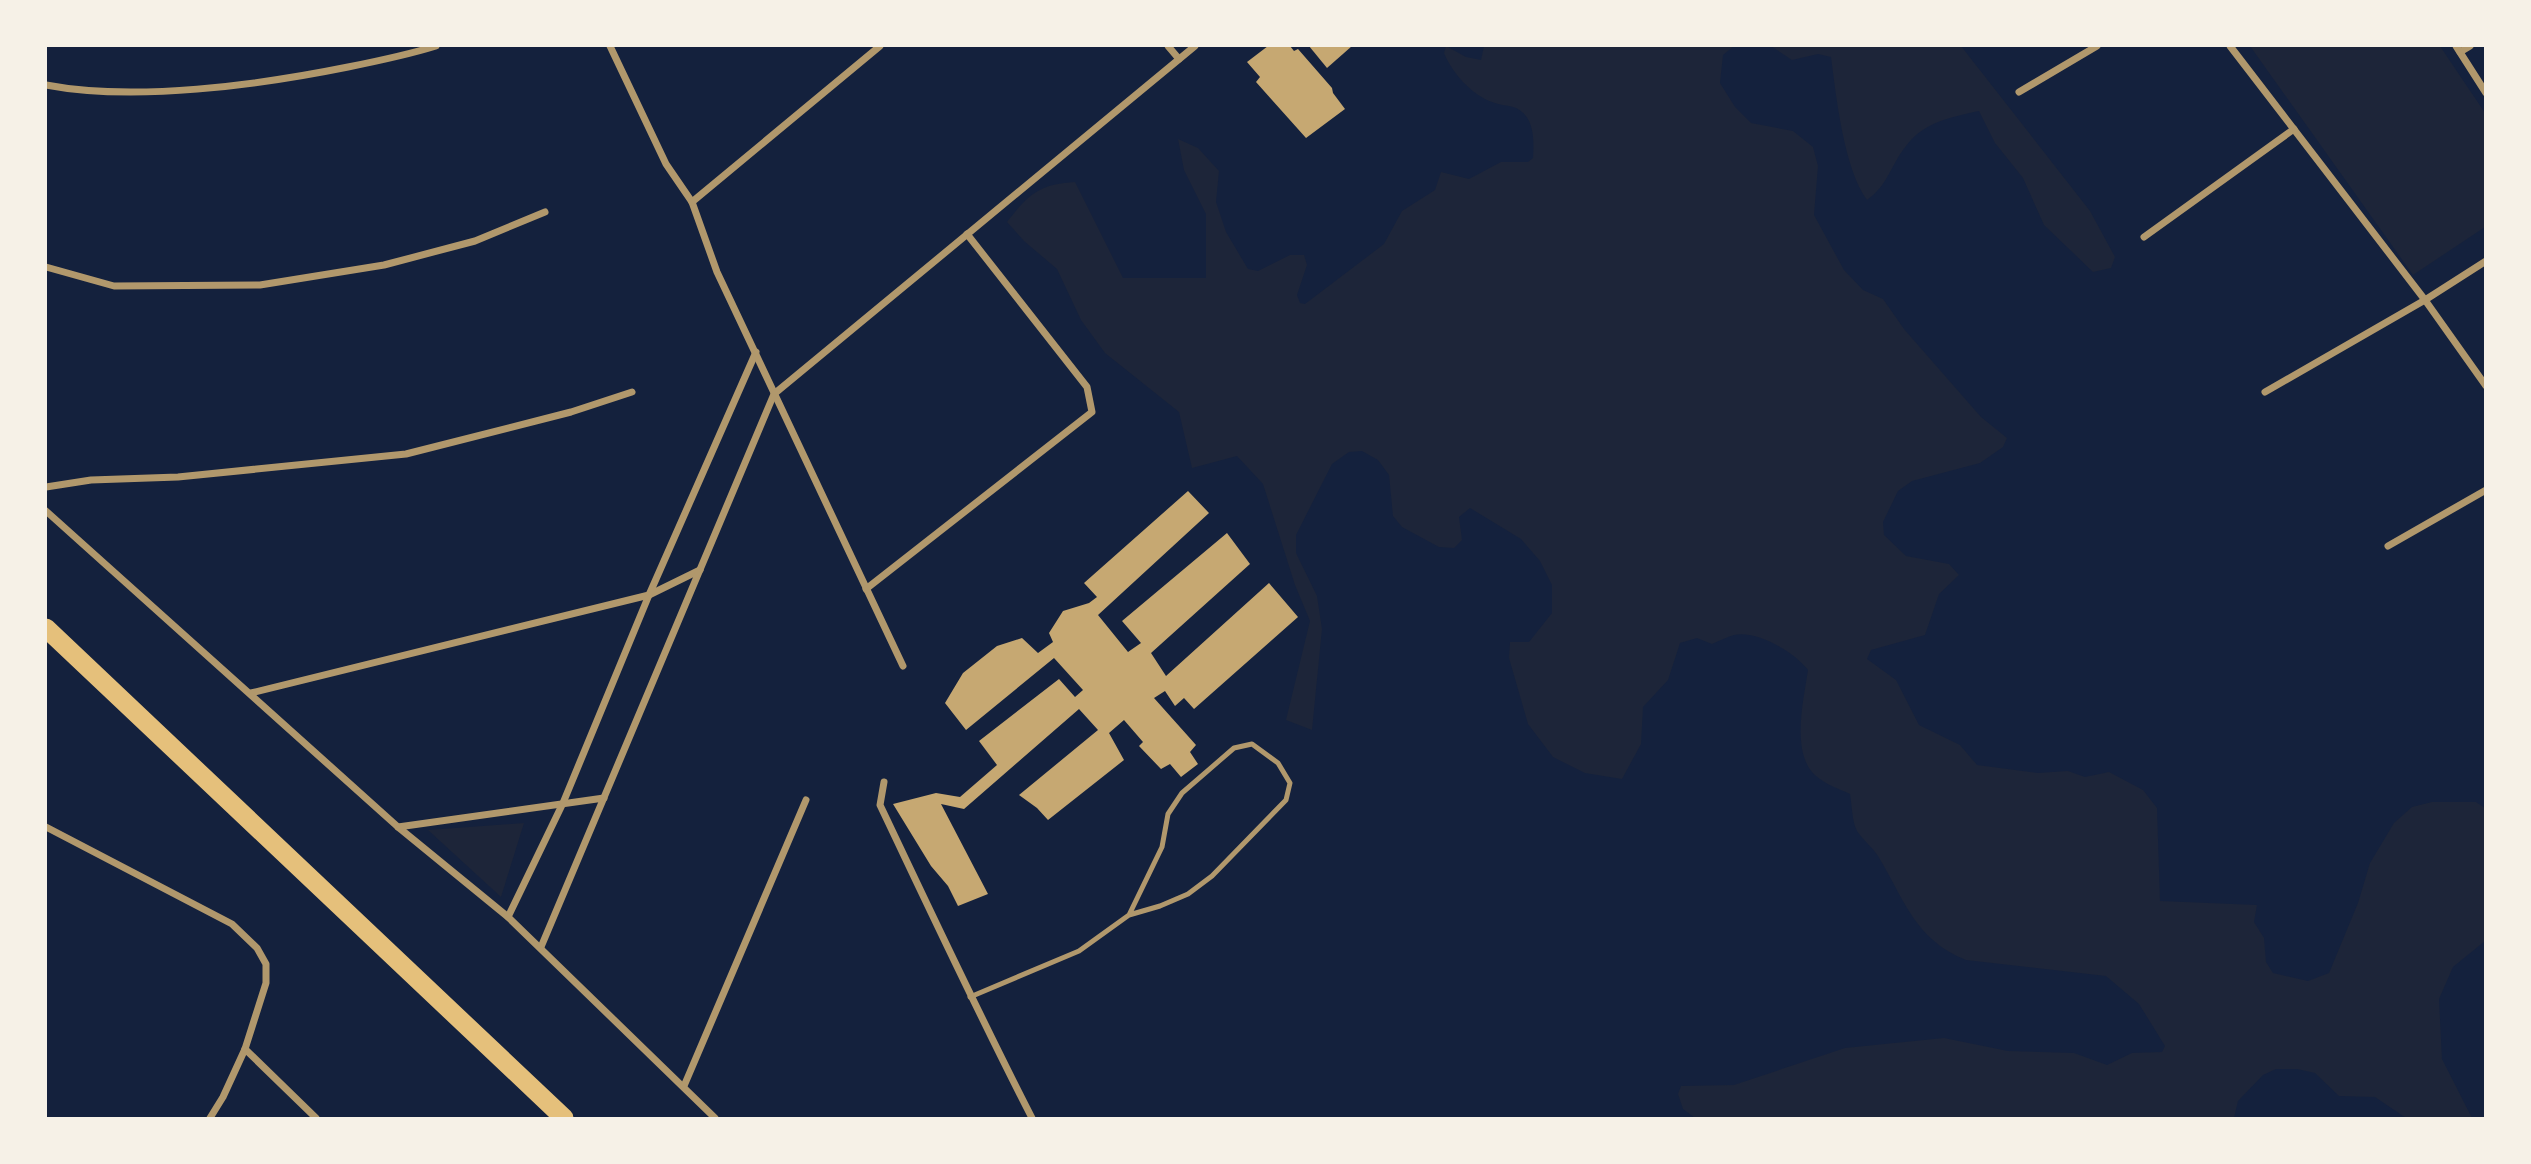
<svg xmlns="http://www.w3.org/2000/svg" width="2531" height="1164" font-family="Bitter,serif">
<rect width="100%" height="100%" fill="#14213d"/>
<g fill="#1d2539">
<path d="M1446,46L1466,57L1481,60L1484,46H1734L1723,55L1720,83L1735,107L1751,123L1793,131L1813,147L1818,166L1814,215L1844,270L1863,290L1883,299L1904,329L1981,417L2007,438L2003,447L1980,463L1912,481L1898,491L1883,522L1884,535L1906,556L1949,564L1959,575L1939,594L1925,635L1871,650L1867,659L1896,680L1919,725L1960,745L1977,765L2038,773L2068,771L2085,777L2109,772L2143,790L2157,808L2160,901L2257,905L2254,922L2264,938L2266,962L2273,973L2308,981L2329,973L2358,903L2370,863L2394,823L2412,807L2432,802H2476L2485,808V941L2453,967L2439,999L2442,1059L2472,1118H2406L2375,1097L2339,1096L2315,1073L2297,1069H2276L2263,1075L2238,1101L2234,1118H1695L1683,1109L1678,1094L1681,1086L1734,1085L1845,1048L1944,1038L2008,1051L2074,1053L2107,1065L2132,1053L2162,1052L2165,1046L2139,1004L2106,976L1966,960C1915,940 1904,899 1878,856C1872,847 1863,840 1857,831C1852,822 1852,805 1850,794C1839,789 1825,784 1816,776C1790,754 1804,698 1808,670C1794,652 1757,630 1734,635C1727,637 1719,641 1712,644L1697,638L1680,643L1668,680L1643,707L1641,744L1622,779L1585,773L1553,757L1528,724L1509,658L1510,642H1529L1552,613V585L1540,561L1521,539L1470,508L1459,517L1462,540L1454,548L1439,547L1402,527L1393,516L1389,475L1378,460L1362,451L1349,452L1332,464L1296,535V553L1317,596L1322,629L1312,730L1286,720L1310,621L1295,585L1263,484L1237,456L1192,468L1179,412L1105,353L1081,320L1057,269L1024,241L1007,222C1028,195 1039,184 1075,182L1123,278H1206V214L1184,170L1178,139L1198,148L1219,171L1216,202L1226,232L1248,269L1258,271L1290,255H1304L1307,265L1297,295L1300,303L1305,304L1384,244L1402,211L1435,190L1441,172L1469,179L1501,162H1528L1533,158C1534,140 1535,114 1513,107C1506,105 1499,105 1492,102C1472,95 1452,73 1444,53Z"/>
<path d="M1771,46H1961L2090,211L2115,257L2111,268L2093,272L2044,225L2023,178L1995,143L1979,111C1951,117 1924,122 1906,146C1890,166 1889,184 1867,200C1844,169 1836,96 1831,57L1818,54L1792,60Z"/>
<path d="M2250,46H2440L2485,113V227L2413,275Z"/>
<path d="M524,823L501,897L428,830Z"/>
</g>
<g fill="#c6a872">
<path d="M1268,46H1290L1294,51L1298,49L1332,88L1333,93L1345,109L1306,138L1256,82L1260,77L1247,62Z"/>
<path d="M1309,46H1352L1327,68Z"/>
<path d="M1188,491L1209,513L1098,615L1128,652L1141,643L1122,621L1227,533L1250,564L1151,653L1166,676L1269,583L1298,617L1194,709L1184,698L1175,706L1165,691L1154,698L1196,745L1190,752L1198,764L1181,777L1170,764L1161,769L1139,746L1143,742L1124,720L1109,733L1124,760L1048,820L1037,808L1019,795L1098,730L1079,709L964,809L941,804L988,894L958,906L948,886L931,866L893,804L936,793L960,797L997,765L979,741L1059,679L1075,697L1083,690L1054,658L966,730L945,703L963,673L997,646L1022,638L1038,653L1053,642L1049,633L1063,611L1089,603L1097,597L1084,583Z"/>
</g>
<g fill="none" stroke-linecap="round" stroke-linejoin="round">
<path stroke="#b1986c" stroke-width="5" d="M970,997L1079,951L1129,915L1160,906L1188,894L1212,876L1286,800L1290,783L1278,763L1252,744L1234,748L1182,793L1168,814L1162,847L1129,915"/>
<g stroke="#b1986c" stroke-width="7">
<path d="M610,46L666,164L692,202L717,272L903,666"/>
<path d="M1168,46L1179,59"/>
<path d="M2230,46L2425,300L2486,386"/>
<path d="M2456,46L2486,93"/>
<path d="M2460,52L2470,46"/>
<path d="M46,85C135,102 259,85 348,67C378,61 407,55 436,46"/>
<path d="M2019,92L2097,46"/>
<path d="M692,202L880,46"/>
<path d="M2144,237L2294,129"/>
<path d="M46,267L114,286L260,285L384,265L475,241L545,212"/>
<path d="M2265,392L2425,300L2486,261"/>
<path d="M46,487L91,480L178,477L406,454L571,412L632,392"/>
<path d="M46,511L398,827L508,917L715,1118"/>
<path d="M2388,546L2486,490"/>
<path d="M866,589L1092,412L1087,387L967,234"/>
<path d="M251,693L649,595L700,570"/>
<path d="M884,782L880,805C930,910 979,1015 1032,1118"/>
<path d="M46,827L232,924L257,948L266,964V983L245,1049L223,1097L210,1118"/>
<path d="M398,827L604,798"/>
<path d="M508,917L563,803L649,595L756,352"/>
<path d="M541,947L774,394L1195,46"/>
<path d="M245,1049L316,1118"/>
<path d="M684,1086L806,800"/>
</g>
<path stroke="#e5c07b" stroke-width="19" d="M46,628L564,1118"/>
</g>
<rect width="2531" height="1164" fill="none" stroke="#f6f1e7" stroke-width="94"/>
</svg>
